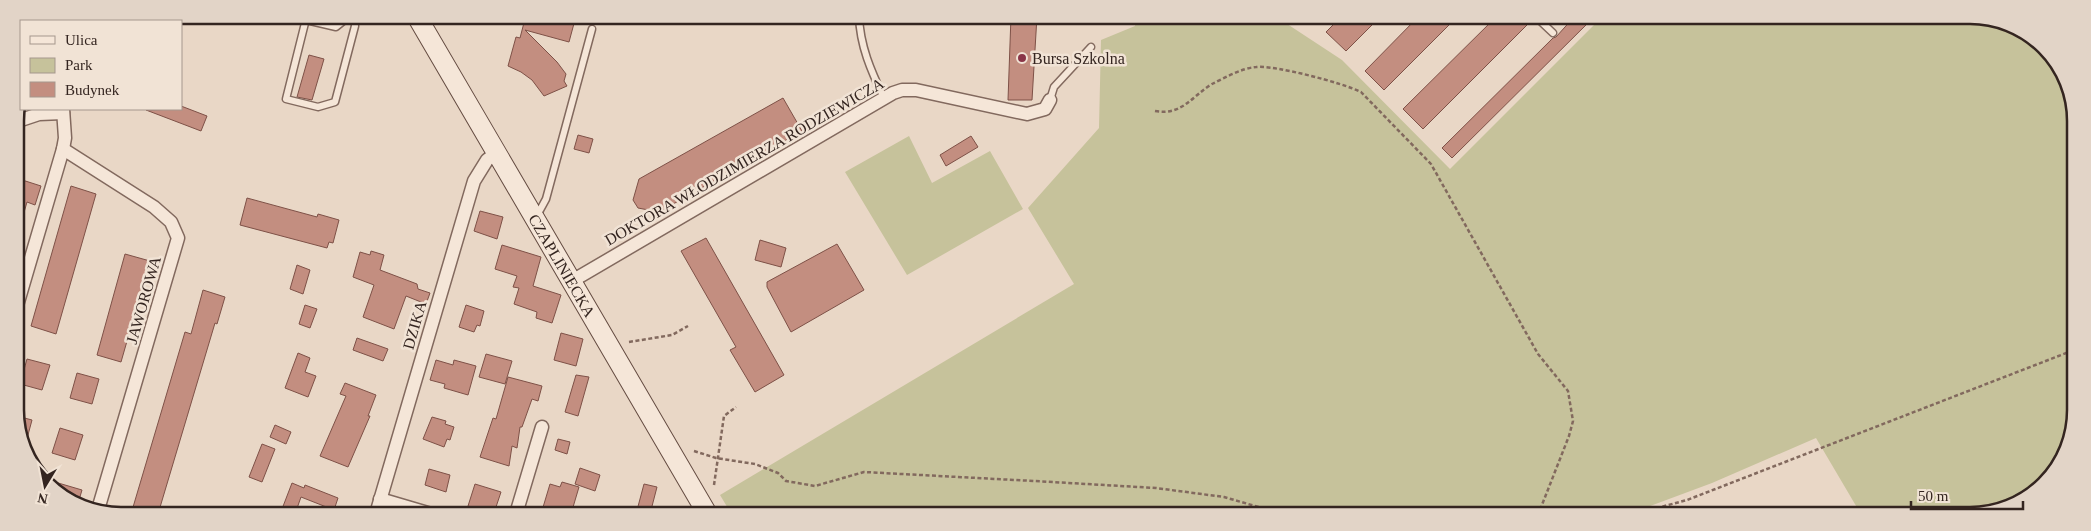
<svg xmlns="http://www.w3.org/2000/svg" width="2091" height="531" font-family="'Times New Roman',serif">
<rect width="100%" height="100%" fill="#e9d7c6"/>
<g fill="#c6c29b">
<path d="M1136,16H1275L1342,60L1450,169L1602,17H1991L2045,46L2074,100V431L2040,490L1977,516H1862L1816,438L1712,483L1626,515H732L720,495L1074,284L1028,208L1099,128L1101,40L1135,26Z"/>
<path d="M909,136L932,183L990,151L1023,209L907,275L845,172Z"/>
</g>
<g fill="#c38e80" stroke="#7e5147">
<path d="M526,15L576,16L569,42L525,30L557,62L566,74L564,81L567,86L544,96L532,80L521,72L508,66L516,37L520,38Z"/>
<path d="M1011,16H1037L1032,100H1008Z"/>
<path d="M1342,16H1381L1346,51L1326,32Z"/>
<path d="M1419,16H1458L1384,90L1365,71Z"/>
<path d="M1496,17H1531L1532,20L1423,129L1403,109Z"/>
<path d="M1574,17H1594L1452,158L1442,148L1553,38L1556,37Z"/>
<path d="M309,55L324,59L312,100L297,97Z"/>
<path d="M783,98L802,131L659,212L638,208L633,200L639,179Z"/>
<path d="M181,106L207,116L201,131L146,110L181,109Z"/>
<path d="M578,135L593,139L589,153L574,149Z"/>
<path d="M971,136L978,147L946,166L940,155Z"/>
<path d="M16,178L41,186L35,205L27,202L19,230L16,229Z"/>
<path d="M71,186L96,194L56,334L31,326Z"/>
<path d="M247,198L317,217L318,214L339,220L333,243L329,242L327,248L240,225Z"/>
<path d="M480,211L503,217L497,239L474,231Z"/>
<path d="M706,238L784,375L755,392L730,350L736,347L681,251Z"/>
<path d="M760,240L786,248L781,267L755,260Z"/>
<path d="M837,244L864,290L791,332L767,287V282Z"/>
<path d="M502,245L541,257L533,286L561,295L552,323L536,318L537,312L514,304L519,288L513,287L517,276L495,269Z"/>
<path d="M371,251L384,255L380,270L417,284L418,289L430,293L426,304L406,296L394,329L363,317L374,285L353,277L360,252L370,255Z"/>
<path d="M125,254L150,261L121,362L97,355Z"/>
<path d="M297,265L310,270L303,294L290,289Z"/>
<path d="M203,290L225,297L217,324L215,323L158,514H131L185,332L191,334Z"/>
<path d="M305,305L317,309L310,328L299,324Z"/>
<path d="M466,305L484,311L480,326L477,325L474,332L459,327Z"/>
<path d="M561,333L583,339L576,366L554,360Z"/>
<path d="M357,338L388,349L383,361L353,350Z"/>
<path d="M298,353L310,358L305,372L316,376L308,397L285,388Z"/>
<path d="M486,354L512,361L505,384L479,377Z"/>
<path d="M27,359L50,365L42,390L20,384Z"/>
<path d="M436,360L453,365L454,360L476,366L468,395L444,388L445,384L430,380Z"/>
<path d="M77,373L99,379L92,404L70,398Z"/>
<path d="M576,375L589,377L578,416L565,412Z"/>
<path d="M508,377L542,386L538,401L532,399L522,427H520L517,448L512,446L509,466L480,457L493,418L496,419Z"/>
<path d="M345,383L376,395L368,416H370L348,467L320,456L346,396L340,394Z"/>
<path d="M17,416L32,420L25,446L17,431Z"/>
<path d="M432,417L446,421L445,424L454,427L450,440L447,439L444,447L423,439Z"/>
<path d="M275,425L291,432L286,444L270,437Z"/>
<path d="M60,428L83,435L75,460L52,453Z"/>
<path d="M558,439L570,442L567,454L555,450Z"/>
<path d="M262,444L275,449L262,482L249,477Z"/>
<path d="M580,468L600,475L595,491L575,484Z"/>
<path d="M429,469L450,475L446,492L425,485Z"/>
<path d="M48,480L82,490L79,500H74L46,485Z"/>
<path d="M562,482L579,487L571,514H541L550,484L560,487Z"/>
<path d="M292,483L304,488L305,485L338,498L334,510L301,497L295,514L282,509Z"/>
<path d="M475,484L501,492L494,513L468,506Z"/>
<path d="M644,484L657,487L650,514H636Z"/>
</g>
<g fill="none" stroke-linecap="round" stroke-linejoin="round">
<g stroke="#82695e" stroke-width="9">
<g id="service">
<path d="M307,15L286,99L318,107L335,102L355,26L354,15"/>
<path d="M859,16C860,46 871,71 884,98"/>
<path d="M1536,17L1553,33"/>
<path d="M306,20L336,27L351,15"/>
<path d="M1050,100L1054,87L1091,47"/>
<path d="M534,214L540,210L546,199L592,29"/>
</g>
</g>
<g stroke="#82695e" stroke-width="15">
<g id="minor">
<path d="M15,122L39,114L63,113"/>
<path d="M63,149L154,207L171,222L178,238L97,513"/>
<path d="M572,281L893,93L902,90H916L1027,114L1045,109L1050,100"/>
<path d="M16,309L63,149L65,138L63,109"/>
<path d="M380,499L431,514"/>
<path d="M376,514L474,181L487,160L496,153"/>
<path d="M516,514L542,427"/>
</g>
</g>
<g stroke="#644b41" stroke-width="21">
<g id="secondary">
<path id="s1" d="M416,15L708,515"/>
</g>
</g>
<g stroke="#82695e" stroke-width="2.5" stroke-dasharray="4 2.5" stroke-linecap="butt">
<path d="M601,22L609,16"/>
<path d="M1155,111C1182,116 1192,96 1212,84C1224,78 1242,68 1256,67C1275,65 1343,83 1361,92L1431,164L1538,354L1568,391L1573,421L1569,436L1538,515"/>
<path d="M629,342L672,335L688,326"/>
<path d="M694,451L716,458L755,464L778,473L786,481L815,486L864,472L1034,481L1156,488L1224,497L1286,515"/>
<path d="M714,485L724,416L736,407"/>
<path d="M1631,515L1687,500L2074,350"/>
</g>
<use href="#service" stroke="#f5e6d8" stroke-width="6"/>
<use href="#minor" stroke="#f5e6d8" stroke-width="12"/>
<use href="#secondary" stroke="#f5e6d8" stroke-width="19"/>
</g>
<circle fill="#8a3548" stroke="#f1e3d5" stroke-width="2" cx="1022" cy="58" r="5"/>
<g text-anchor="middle" stroke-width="5" stroke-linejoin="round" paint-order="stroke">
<g font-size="16" fill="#342520" stroke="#f1e3d5" text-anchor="start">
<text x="1032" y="64">Bursa Szkolna</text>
</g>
<g font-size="16" fill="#342520" stroke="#f1e3d5">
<text transform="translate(744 161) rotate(-30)" y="6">DOKTORA WŁODZIMIERZA RODZIEWICZA</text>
<text dy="6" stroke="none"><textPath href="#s1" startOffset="290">CZAPLINIECKA</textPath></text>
<text transform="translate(143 300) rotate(-74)" y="6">JAWOROWA</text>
<text transform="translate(414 325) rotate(-74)" y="6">DZIKA</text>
</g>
</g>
<path d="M0 0H2091V531H0ZM121 24H1970A97 97 0 0 1 2067 121V410A97 97 0 0 1 1970 507H121A97 97 0 0 1 24 410V121A97 97 0 0 1 121 24Z" fill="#e2d4c7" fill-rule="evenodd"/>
<path fill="none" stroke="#342520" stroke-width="2.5" d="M121 24H1970A97 97 0 0 1 2067 121V410A97 97 0 0 1 1970 507H121A97 97 0 0 1 24 410V121A97 97 0 0 1 121 24Z"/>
<rect x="20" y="20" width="162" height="90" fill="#f1e3d5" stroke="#a5978d"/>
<rect x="30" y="36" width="25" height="8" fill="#f5e6d8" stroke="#a5978d"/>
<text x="65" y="45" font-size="15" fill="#342520">Ulica</text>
<rect x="30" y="58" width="25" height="15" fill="#c6c29b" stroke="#a5978d"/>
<text x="65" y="70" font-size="15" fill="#342520">Park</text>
<rect x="30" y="82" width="25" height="15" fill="#c38e80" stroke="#a5978d"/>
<text x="65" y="95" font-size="15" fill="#342520">Budynek</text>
<g transform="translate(45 486) rotate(190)" stroke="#f1e3d5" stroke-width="4" paint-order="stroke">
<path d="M0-4L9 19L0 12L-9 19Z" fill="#342520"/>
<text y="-8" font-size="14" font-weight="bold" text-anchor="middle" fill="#342520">N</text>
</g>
<path d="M1911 501v8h112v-8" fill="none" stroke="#342520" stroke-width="2.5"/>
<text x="1918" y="501" font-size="15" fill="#342520" stroke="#f1e3d5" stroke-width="4" paint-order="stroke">50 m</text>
</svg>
